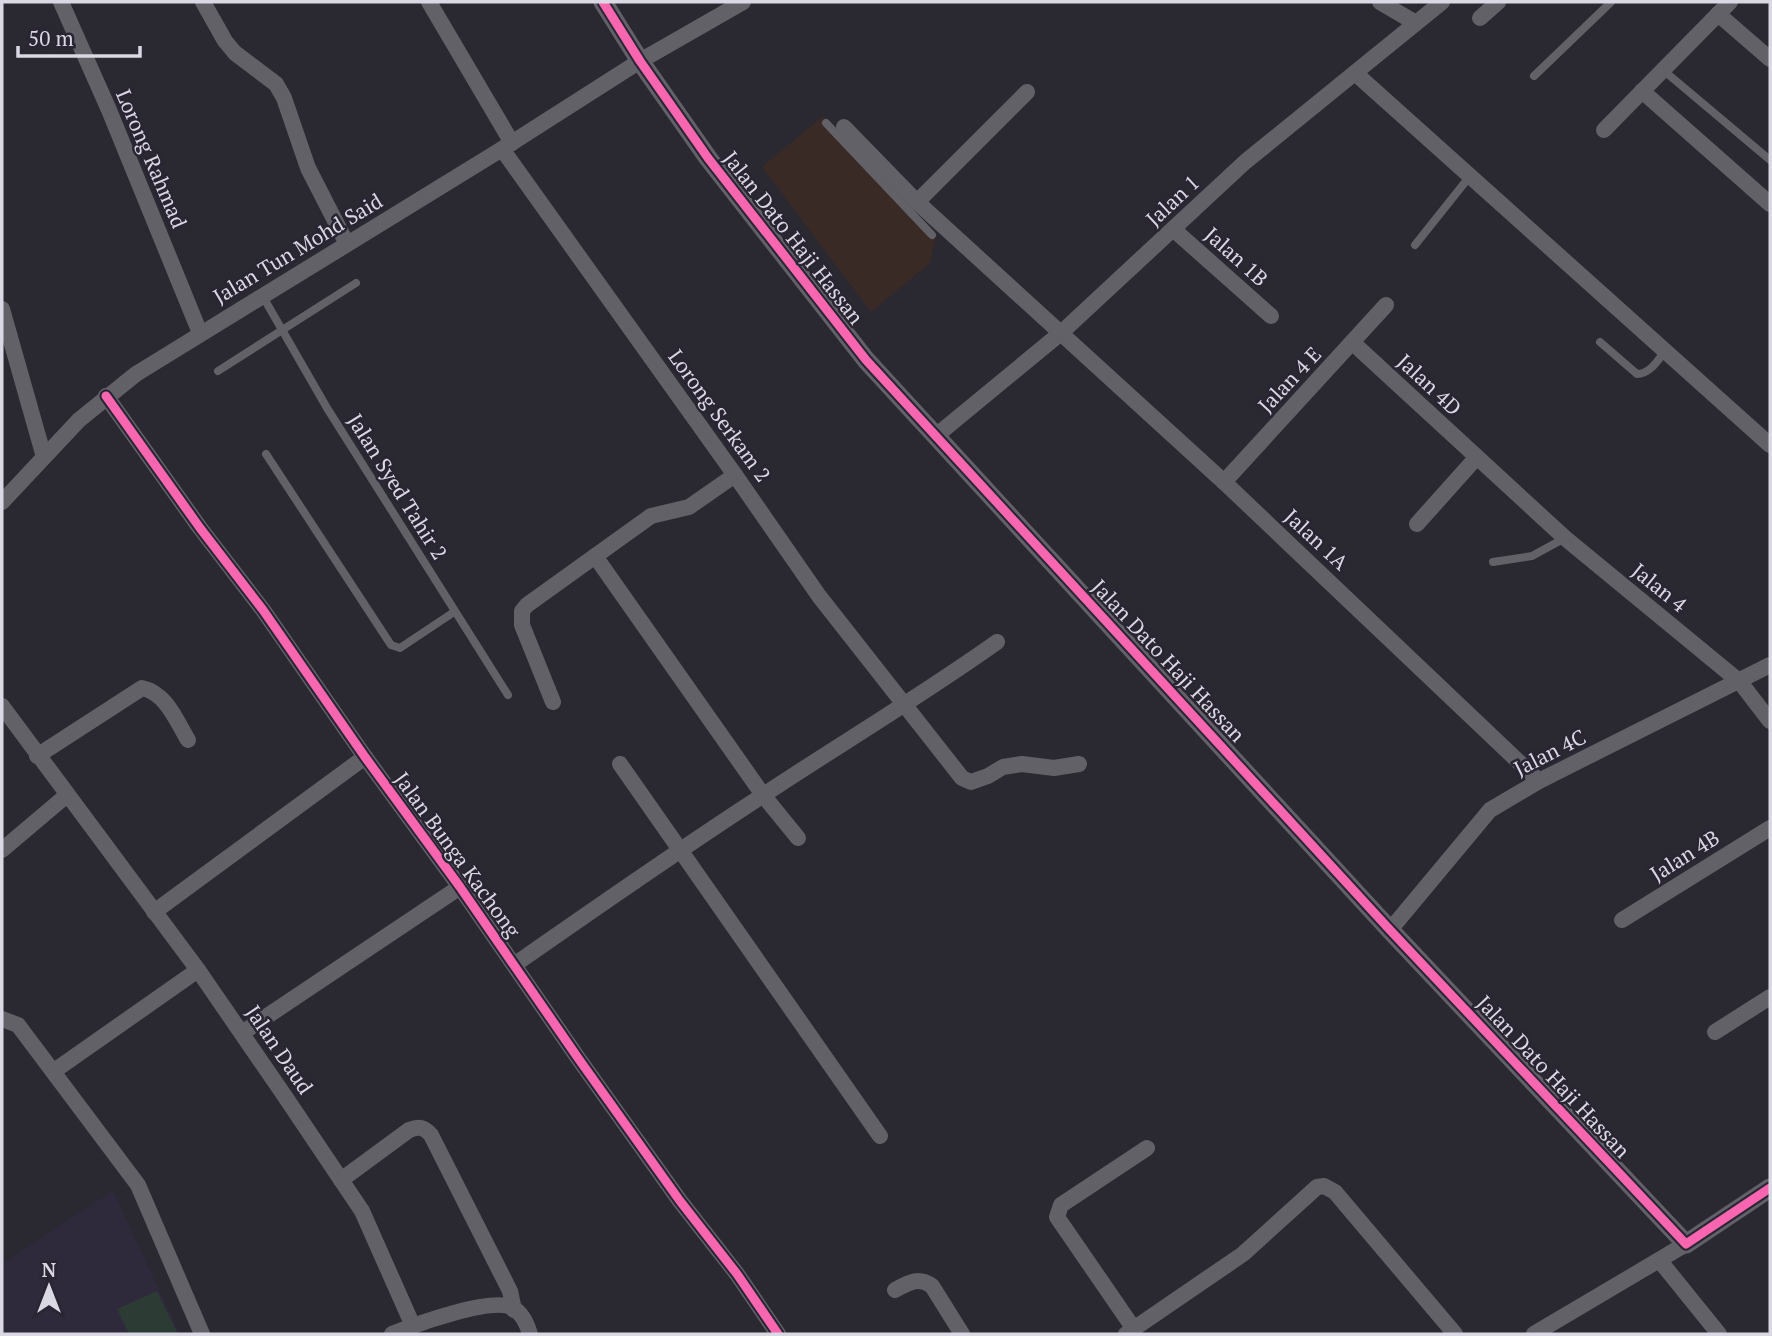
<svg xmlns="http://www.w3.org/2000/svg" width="1772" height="1336" font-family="'PT Serif',serif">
<rect width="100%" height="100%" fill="#2a2830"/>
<path fill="#3a2a26" d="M823,116L936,236L930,263L871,312L762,167Z"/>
<path fill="#2e2a3c" d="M113,1191L180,1334H2V1264Z"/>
<path fill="#2c3b34" d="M157,1291L178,1334H129L117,1309Z"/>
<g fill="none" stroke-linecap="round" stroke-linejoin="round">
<g stroke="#626167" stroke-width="8">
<path d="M1663,70L1770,160"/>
<path d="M1534,76L1611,2"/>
<path d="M826,123L932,235"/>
<path d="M1415,245L1470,176"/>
<path d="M262,295L327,408L508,695"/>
<path d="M1600,342L1637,374C1650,374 1658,360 1665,351"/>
<path d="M218,371L356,283"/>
<path d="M266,454L391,645L400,648L454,612"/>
<path d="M1493,562L1532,556L1565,538"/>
</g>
<g stroke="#626167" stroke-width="16">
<path d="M61,2L109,110L200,333"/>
<path d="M203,2L225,41L235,53L276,84L284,98L308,168L347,244"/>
<path d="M429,2L512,143"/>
<path d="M1380,2L1416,23"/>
<path d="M1718,14L1770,59"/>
<path d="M1480,18L1498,2"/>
<path d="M1355,73L1770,445"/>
<path d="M1642,91L1770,204"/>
<path d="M844,127L917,202L1224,482L1539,781"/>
<path d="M1604,130L1730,2"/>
<path d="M502,149L735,475L819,596L962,778L971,782L988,776L1003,767L1022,764L1054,768L1079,764"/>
<path d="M917,202L1027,92"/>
<path d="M1173,229L1271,316"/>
<path d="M2,309L44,457"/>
<path d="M1353,343L1565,538L1740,682L1770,721"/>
<path d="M106,396L200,528L263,610L365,757L460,887L578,1058L680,1201L737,1274L778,1334"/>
<path d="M937,435L1062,332L1245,162L1442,2"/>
<path d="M1224,482L1386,305"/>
<path d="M2,502L79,420L136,374L502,149L640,61L743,2"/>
<path d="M1417,524L1476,458"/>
<path d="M595,556L763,795L798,838"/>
<path d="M553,702L522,625V611L527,605L651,516L689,507L735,475"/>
<path d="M2,706L198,970L284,1095L362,1211L413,1326"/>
<path d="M37,756L142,688C166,693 176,720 188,740"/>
<path d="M620,764L880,1136"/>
<path d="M2,850L67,795"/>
<path d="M154,912L365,757"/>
<path d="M1622,920L1770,828"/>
<path d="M1390,930L1490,810L1539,781L1770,665"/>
<path d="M514,965C597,907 680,849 765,794C842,743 921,696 997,642"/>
<path d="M2,1019L18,1025L138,1185L202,1334"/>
<path d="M1715,1032L1770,997"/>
<path d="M242,1033L460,887"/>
<path d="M54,1071L198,970"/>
<path d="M341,1180L409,1130C419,1126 424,1127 431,1135L510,1291L514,1310"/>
<path d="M1660,1261L1719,1334"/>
<path d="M895,1290C908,1283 918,1276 932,1286L962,1334"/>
<path d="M1134,1329L1057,1217L1061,1205L1147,1148"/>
<path d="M392,1334C414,1325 493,1296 513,1308C522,1313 527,1324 530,1334"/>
<path d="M1126,1334L1243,1254L1317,1187L1324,1186L1335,1192L1455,1334"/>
<path d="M1534,1334L1686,1244"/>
</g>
<path stroke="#626167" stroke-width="19" d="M603,2L640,61L708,158L866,360L1390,930L1686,1244L1770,1188"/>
<g stroke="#292533" stroke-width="13">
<g id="cycleway">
<path d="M603,2L640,61L708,158L866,360L1390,930L1686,1244L1770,1188"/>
<path d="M106,396L200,528L263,610L365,757L460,887L578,1058L680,1201L737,1274L778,1334"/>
</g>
</g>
<use href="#cycleway" stroke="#f766af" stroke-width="9"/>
</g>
<g text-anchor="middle" stroke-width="5" stroke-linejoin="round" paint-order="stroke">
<g font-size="21" fill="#dad8e2" stroke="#292533">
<text transform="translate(151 159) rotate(67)" y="7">Lorong Rahmad</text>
<text transform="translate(1173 201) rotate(-43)" y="7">Jalan 1</text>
<text transform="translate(793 238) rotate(52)" y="7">Jalan Dato Haji Hassan</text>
<text transform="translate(298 249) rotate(-31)" y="7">Jalan Tun Mohd Said</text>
<text transform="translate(1236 257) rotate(42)" y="7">Jalan 1B</text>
<text transform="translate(1290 380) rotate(-47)" y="7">Jalan 4 E</text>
<text transform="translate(1429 385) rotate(43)" y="7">Jalan 4D</text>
<text transform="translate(719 416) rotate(54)" y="7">Lorong Serkam 2</text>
<text transform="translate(397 487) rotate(58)" y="7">Jalan Syed Tahir 2</text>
<text transform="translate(1316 540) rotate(43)" y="7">Jalan 1A</text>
<text transform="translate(1659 588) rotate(39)" y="7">Jalan 4</text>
<text transform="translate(1168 661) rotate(47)" y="7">Jalan Dato Haji Hassan</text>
<text transform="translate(1550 753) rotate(-27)" y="7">Jalan 4C</text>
<text transform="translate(457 855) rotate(54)" y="7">Jalan Bunga Kachong</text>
<text transform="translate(1685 856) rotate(-32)" y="7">Jalan 4B</text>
<text transform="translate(279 1050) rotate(56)" y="7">Jalan Daud</text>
<text transform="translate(1553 1077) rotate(47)" y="7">Jalan Dato Haji Hassan</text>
</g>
</g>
<rect width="1772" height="1336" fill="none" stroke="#dad8e2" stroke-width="7"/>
<g transform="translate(49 1287)" stroke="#292533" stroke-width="5" paint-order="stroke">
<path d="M0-5L12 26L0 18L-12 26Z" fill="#dad8e2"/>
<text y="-10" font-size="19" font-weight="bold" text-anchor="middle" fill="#dad8e2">N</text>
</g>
<path d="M18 46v10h122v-10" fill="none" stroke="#dad8e2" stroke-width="3.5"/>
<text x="28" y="46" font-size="21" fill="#dad8e2" stroke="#292533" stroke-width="5" paint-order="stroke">50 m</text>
</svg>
